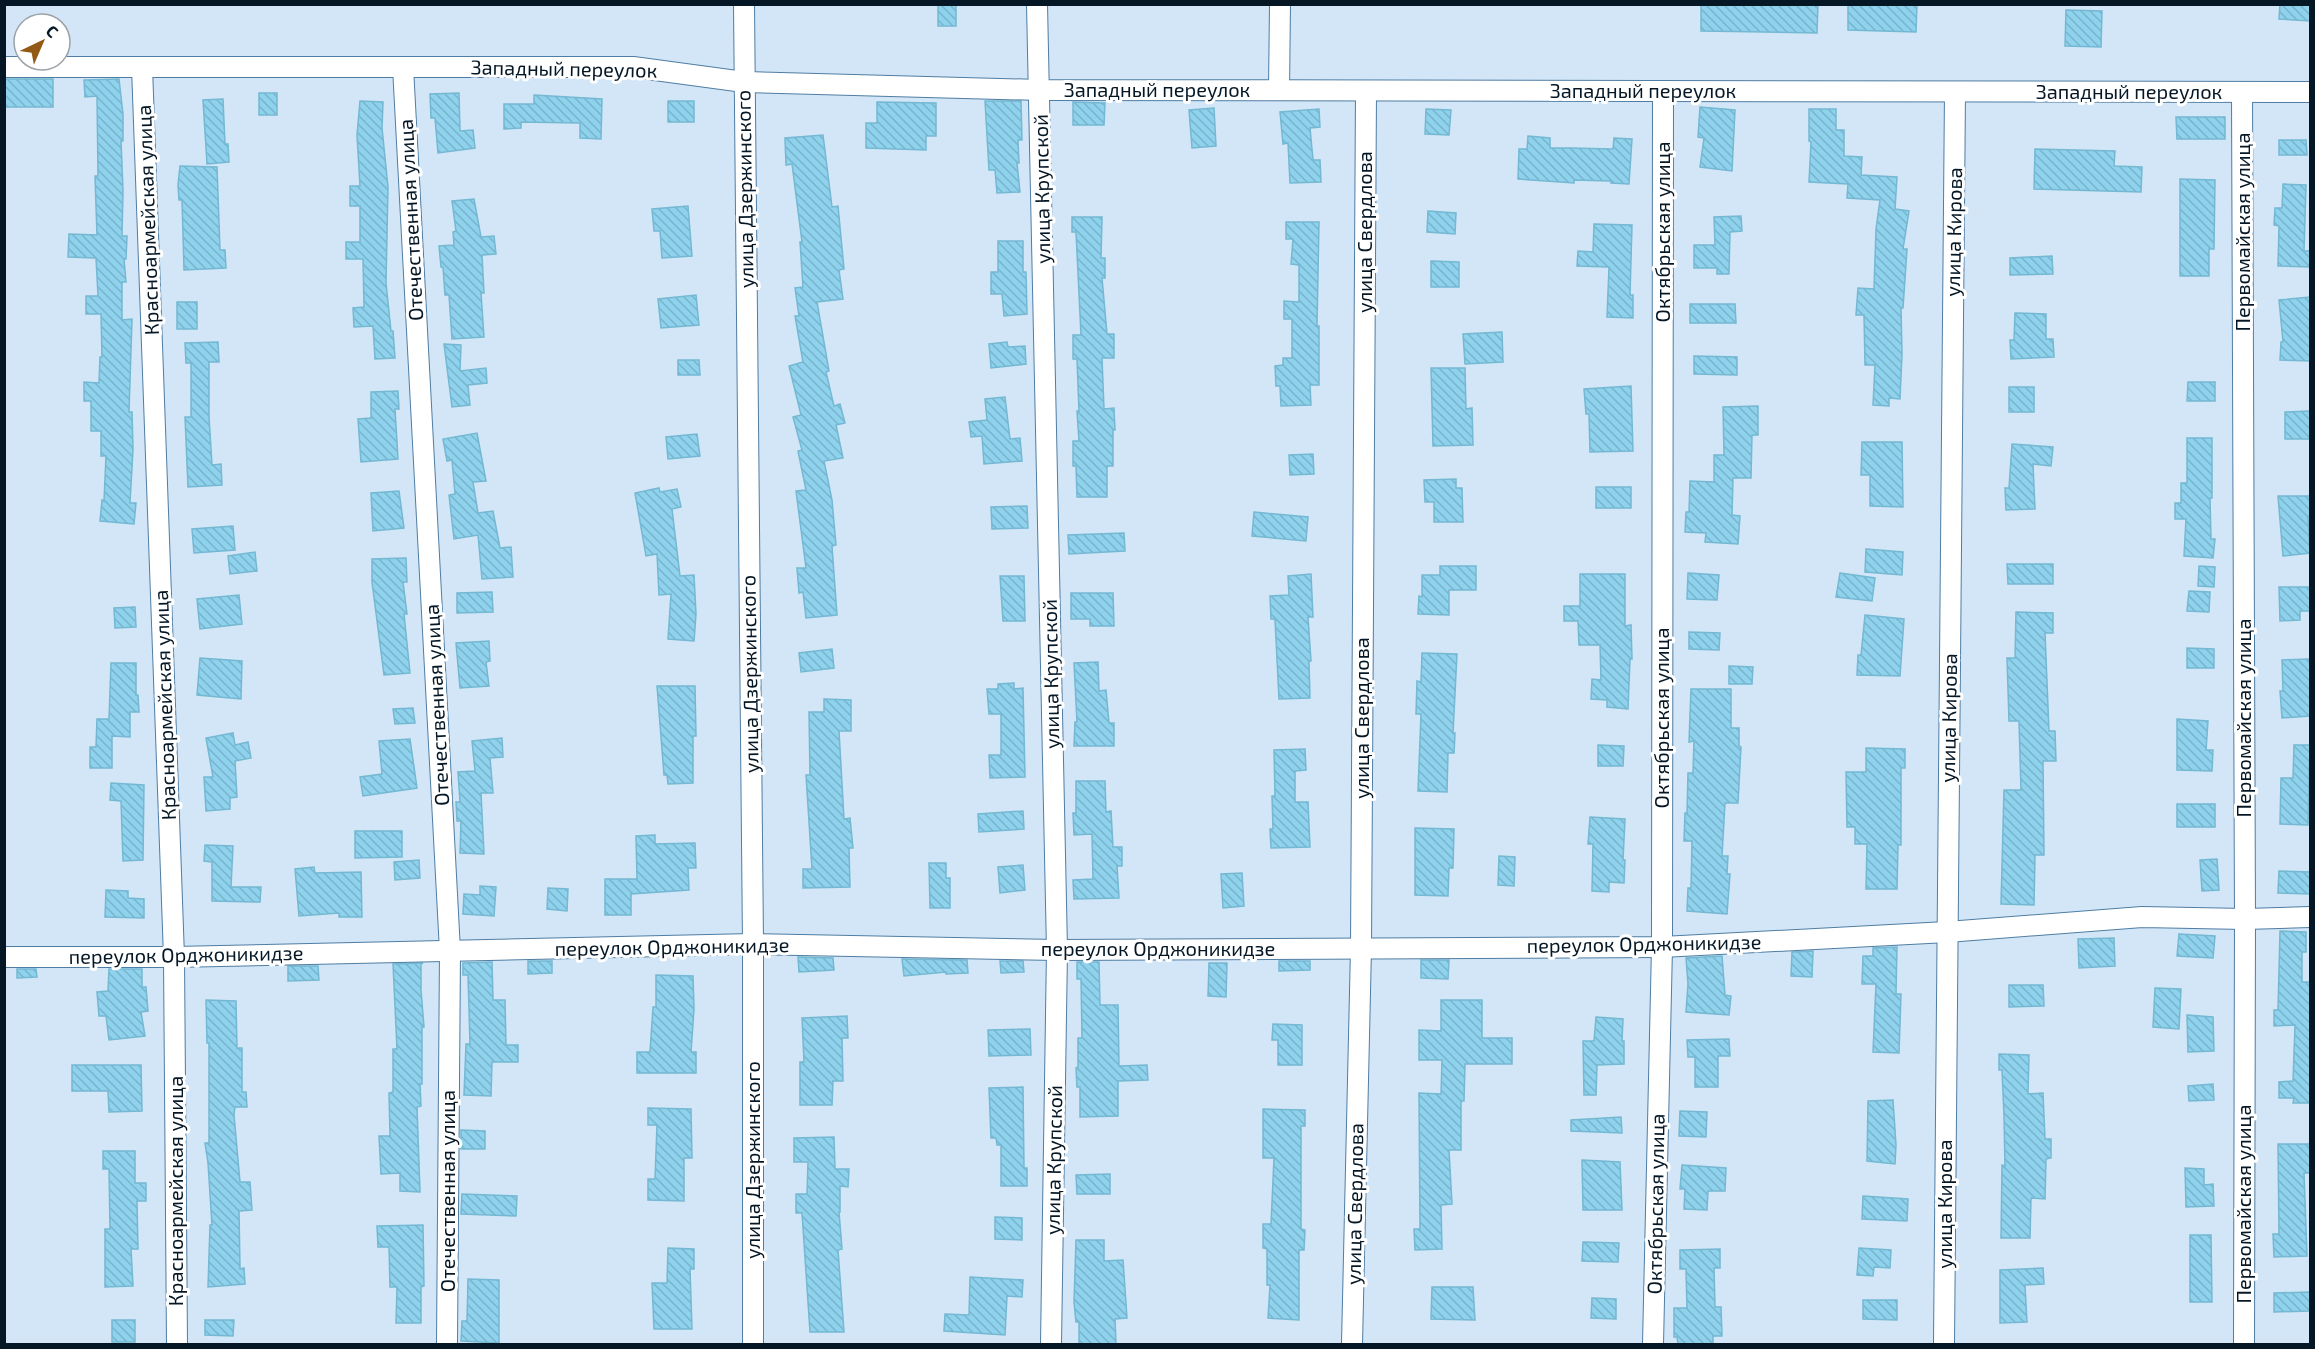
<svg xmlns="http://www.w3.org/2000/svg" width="2315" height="1349" font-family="'Exo 2',sans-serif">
<defs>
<pattern id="building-back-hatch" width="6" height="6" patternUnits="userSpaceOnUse" patternTransform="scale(1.5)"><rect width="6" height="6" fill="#8ed2ed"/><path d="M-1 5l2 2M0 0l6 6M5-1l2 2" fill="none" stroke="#79b4cb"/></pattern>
</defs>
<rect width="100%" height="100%" fill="#d2e6f7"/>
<g fill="url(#building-back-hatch)" stroke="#74b8d2" stroke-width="1.5">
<rect x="938" y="4" width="18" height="22"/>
<path d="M1701,4H1818L1817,33L1701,31Z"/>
<path d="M1848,4H1917L1916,32L1848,30Z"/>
<path d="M2280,4H2310V21L2279,19Z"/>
<path d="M2066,10L2102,11L2101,47L2065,46Z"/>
<rect x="4" y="79" width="49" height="28"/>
<path d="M119,79L123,114V141H121L123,191L122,236H127L126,259H124L126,282H122V320L132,319L129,412H132L133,449L130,503H136L134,524L100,521L102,500L104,501L106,456H101V431H91V401H84V382L99,383L100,357H102L101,314H86V296H98L96,258L68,257L69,234L97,235L95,176H98L97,96L85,97L84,80Z"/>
<rect x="259" y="93" width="18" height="22"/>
<path d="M459,93L460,131L473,130L475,148L438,153L435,118H431L430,94Z"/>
<path d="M534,95L602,99L601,139L580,138V123L521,122V128L504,129V104H534Z"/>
<path d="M223,99L225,144H228L229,162L207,164L203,100Z"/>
<path d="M360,101L383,102L382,128L388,187L386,283L391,331H393L395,358L375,359L373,326L354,327L353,308L364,307L363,259H346V242H360V206H350V186H360L357,135Z"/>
<rect x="668" y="101" width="26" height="21"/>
<path d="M985,101H1021L1022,140H1018L1019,163H1017L1020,192L997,193L995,170H989Z"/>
<path d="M877,102L936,103V136H926V150L866,148V123H877Z"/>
<path d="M1073,102L1105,103L1104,125H1073Z"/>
<path d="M1700,107L1735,110L1732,171L1700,167L1704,138L1698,137Z"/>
<path d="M1214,108L1216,146L1192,148L1189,110Z"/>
<path d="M1319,109L1320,127L1310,128L1313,160H1320L1321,182L1290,183L1288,143L1283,144L1280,112Z"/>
<path d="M1426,109L1451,110L1449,135L1425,134Z"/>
<path d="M1809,109H1836V130H1844V156L1862,157L1861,175L1897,177L1895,209L1909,211L1903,249H1907L1903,308H1901L1902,354L1900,399L1889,398V406L1873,405L1875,365H1865L1864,315H1856L1858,288L1874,289L1876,229L1880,200L1847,198L1848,184L1809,182L1811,142L1809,141Z"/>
<path d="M2176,117H2225V139H2177Z"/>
<path d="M823,135L832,207L838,206L844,269L839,270L843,299L817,302L829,371L826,372L834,406L840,404L845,423L836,425L843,458L824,461L832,500L836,545L832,546L837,615L806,618L803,592L799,593L797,568H806L796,491L806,490L798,451L802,450L793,417L801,415L789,366L803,362L795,316H799L795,288L803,287L800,242H802L792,164L786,165L785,138Z"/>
<path d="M1528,136L1550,138V148H1570L1613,149L1614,138L1632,139L1629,184L1611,183V181L1574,180V183L1518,179L1519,149H1527Z"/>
<path d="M2279,140H2306L2307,155H2279Z"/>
<path d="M2035,149L2115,151L2114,166L2142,167L2141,192L2034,189Z"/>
<path d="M180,166L217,167L220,250H225L226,268L184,270L182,200H179L178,185Z"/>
<path d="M2180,179L2215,180L2214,249H2209V276H2180Z"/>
<path d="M2283,184L2306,185L2304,251H2310V267L2278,266L2279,226L2274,225L2275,208H2282Z"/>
<path d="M474,199L481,237L494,236L496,254L482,255L484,293H481L484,337L452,339L449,295H445L443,267H441L439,246L454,245L453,232L456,231L452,201Z"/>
<path d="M688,206L692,256L662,258L660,231H654L652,209Z"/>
<path d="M1428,211L1456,213L1455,234L1427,232Z"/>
<path d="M1741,216L1742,231L1730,232L1729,274H1717V268H1694V245H1715L1714,217Z"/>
<path d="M1072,217H1102L1101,258H1105V278H1102L1107,334H1114V358H1102L1104,409L1114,408L1115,430H1113V466H1107V497H1077L1076,466H1073V441H1079L1077,411H1079L1077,359H1073V335H1081L1076,232H1072Z"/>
<path d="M1286,222H1319L1317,326H1319V385H1310L1311,405L1281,406L1280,386H1276L1275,366L1283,365V358H1292V319H1284V301L1299,302V265L1291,264L1293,239H1286Z"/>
<path d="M1594,224L1632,225L1630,295H1633V318L1607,317L1609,267L1577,266L1578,251L1593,252Z"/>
<path d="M998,241H1023V272H1026L1027,314L1004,316L1002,294H991V272H998Z"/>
<path d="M2052,256L2053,274L2010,275V258Z"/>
<path d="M1431,261L1459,262V287H1431Z"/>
<path d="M696,295L699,325L661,328L658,299Z"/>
<path d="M2310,297V361L2280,360L2281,342H2283L2279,300Z"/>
<rect x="177" y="302" width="20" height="27"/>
<path d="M1690,304H1735L1736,323H1690Z"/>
<path d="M2015,313L2046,314V339H2053L2054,357L2011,359L2010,340H2014Z"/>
<path d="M1502,332L1503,362L1465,364L1463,334Z"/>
<path d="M218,342L219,362H209V417L212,465L221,464L222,485L188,487L185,417H191V363H186L185,343Z"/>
<path d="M1007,342L1008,347L1025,346L1026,364L991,368L989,344Z"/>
<path d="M444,344L461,345L460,371L486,368L487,383L468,385L470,405L452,407Z"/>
<path d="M1694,356L1737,357V375L1694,374Z"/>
<path d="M678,360H699L700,375H678Z"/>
<path d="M1431,368H1465L1466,409L1472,408L1473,445L1433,446Z"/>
<path d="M2188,382H2215V401H2187Z"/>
<path d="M1631,386L1633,451L1590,452L1589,414H1586L1584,389Z"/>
<rect x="2009" y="387" width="25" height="25"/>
<path d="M398,391L399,409H395L398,459L361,462L358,419L371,418V392Z"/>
<path d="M1005,397L1010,439L1020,438L1022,461L984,464L982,436L971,437L969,422L987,420L985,399Z"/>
<path d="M1758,406V435H1752L1751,478H1733L1732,515L1740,516L1738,544L1705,542L1706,533L1685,532L1686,512H1689L1690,481L1714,482V455H1724L1723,407Z"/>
<path d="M2310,411V439H2285V412Z"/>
<path d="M477,433L486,481L473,482L478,513L493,511L500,548L511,547L513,577L482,579L478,535L454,539L449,495L455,494L452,460L447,461L443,439Z"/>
<path d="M697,434L700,456L668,459L666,437Z"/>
<path d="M2187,438H2212V498H2210L2211,539H2215L2213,558L2184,556L2186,519H2175V503H2181V483H2187Z"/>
<path d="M1862,442H1902L1903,507L1870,506V475H1861Z"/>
<path d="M2012,444L2053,447L2051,466L2033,464L2035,509L2006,510L2005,488H2009Z"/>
<path d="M1313,454L1314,474L1290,475L1289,455Z"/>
<path d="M1456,479V488H1462L1463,522H1434V502H1425L1424,480Z"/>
<rect x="1596" y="487" width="35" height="21"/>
<path d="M659,488L660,492L677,489L681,507L672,509L680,576L694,575L696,614L694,641L668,639L671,594L659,595L657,554L646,556L635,493Z"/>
<path d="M399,491L404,528L373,531L371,493Z"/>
<path d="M2278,496H2310V516H2308L2310,553L2283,556Z"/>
<path d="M1027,506L1028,528L992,529L991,507Z"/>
<path d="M1254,512L1308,517L1306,541L1252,536Z"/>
<path d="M233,526L235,550L194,553L192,529Z"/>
<path d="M1124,533L1125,551L1069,554L1068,535Z"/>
<path d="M1866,549L1903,552L1902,575L1865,572Z"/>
<path d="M255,552L257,571L230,574L228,556Z"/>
<path d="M406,558L407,582H403L407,614H404L410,673L384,675L372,582V559Z"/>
<path d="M2007,564H2053V584H2008Z"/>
<path d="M1440,566H1476V590H1449V615L1418,614L1419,596L1422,597V575H1440Z"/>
<path d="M2199,566L2215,567L2214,587L2198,586Z"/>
<path d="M1688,573L1719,575L1717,600L1687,599Z"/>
<path d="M1840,573L1875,578L1872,601L1836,597Z"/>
<path d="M1311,574L1313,617H1308L1311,661H1309L1310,698L1279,699L1275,619H1271L1270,596L1289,595L1288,576Z"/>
<path d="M1580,574H1625V626L1631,625L1632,659H1630L1628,709L1607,707V700L1591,699L1592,679L1601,680L1600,645H1579L1578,621H1564V606H1580Z"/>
<path d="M1000,576H1024L1025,621H1003Z"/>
<path d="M2279,587H2310V611H2300V620L2280,621Z"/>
<path d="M2189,591L2210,592L2209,612L2187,611Z"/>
<path d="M492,592L493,612L457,613V593Z"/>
<path d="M1071,593H1113L1114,626H1090V619H1071Z"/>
<path d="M239,595L242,624L200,629L197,599Z"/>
<path d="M135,607L136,627L115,628L114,608Z"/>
<path d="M2016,612L2053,613V633H2045L2049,731H2055L2056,761H2043L2044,855H2035L2034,905L2001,904L2004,790H2021L2019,721H2009L2007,658H2015Z"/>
<path d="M1865,615L1904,619L1900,676L1857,675L1858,655H1861Z"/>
<path d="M1689,632L1720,633L1719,650L1689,649Z"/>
<path d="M489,641L490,661L486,662L489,686L460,688L456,643Z"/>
<path d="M2187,648L2214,649V668H2187Z"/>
<path d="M832,649L834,668L801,672L799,653Z"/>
<path d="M1422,653L1457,654L1453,733H1455L1454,753H1448L1447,792L1418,791L1421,714H1416L1417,681L1421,682Z"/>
<path d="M200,658L242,661L241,699L197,695Z"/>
<path d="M2310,659V716L2282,718L2280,691H2283L2282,660Z"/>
<path d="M1098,662L1099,691L1106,690L1109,723H1114V746H1074L1075,722H1077L1074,663Z"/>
<path d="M111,663H136V695H138L139,712H130V737L112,736V768H90V747H96L97,719H109Z"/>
<path d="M1729,666L1753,667L1752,684H1729Z"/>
<path d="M1014,683V689L1023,688L1025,777L990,778L989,755H1001V714H989L987,689H998V684Z"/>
<path d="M657,686H695L696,736H693V783L668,784L667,775H664Z"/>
<path d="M1691,689H1731V728H1739V746L1741,747L1738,803H1725L1722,856H1728L1727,874H1730L1727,914L1687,911L1688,888H1691L1692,841H1684L1685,813H1687L1688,773H1693L1694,741L1689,742Z"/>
<path d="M824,699L851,700V731H839L844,819L850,818L853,848H849L850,887L803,888V869H812L806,775H810L809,712H824Z"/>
<path d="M413,708L415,723L395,724L393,709Z"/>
<path d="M2177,719L2208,721L2206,750H2213L2212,771L2177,770Z"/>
<path d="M233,733L235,745L248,742L251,758L235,761L237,797L230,798V809L206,811L204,777H213L206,738Z"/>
<path d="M502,738L503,757L490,758L493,793H481L484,854L460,853L461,821H457L456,802H460L458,772L475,771L472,741Z"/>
<path d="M410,739L417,788L363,796L360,777L382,774L379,741Z"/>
<path d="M1598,745L1624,746L1623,766H1598Z"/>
<path d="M2294,745H2310L2308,825L2280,824L2281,778H2293Z"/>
<path d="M1866,748L1905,749V768H1901V845H1898L1897,889H1866L1867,844H1855V827H1847L1846,772H1866Z"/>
<path d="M1305,749L1306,770L1295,771V802H1308L1310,847L1271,848L1270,829H1273L1272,796H1275L1274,750Z"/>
<path d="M1076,781H1105L1106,812L1111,811L1113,847H1122V866H1117L1119,898L1074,899L1073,880L1093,879L1092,834L1074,835L1073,813H1076Z"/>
<path d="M111,783L144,785L143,860L123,861L121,801L110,800Z"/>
<rect x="2177" y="804" width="38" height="23"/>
<path d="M1023,811L1024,829L979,832L978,814Z"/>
<path d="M1590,817L1625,819L1623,860H1625L1624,883L1609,882V892L1592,891L1593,844H1588Z"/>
<path d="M1415,828L1454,829L1453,868H1449L1448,896L1415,895Z"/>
<path d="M355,831H402V857L355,858Z"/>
<path d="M655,835V844L695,843L696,868H688L689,890L631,894V915H605V879H637L636,836Z"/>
<path d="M205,845L233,846L231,887H261L260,902L212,901V862L204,861Z"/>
<path d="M1499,856L1515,857L1514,886L1498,885Z"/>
<path d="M2217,859L2219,890L2202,891L2200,860Z"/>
<path d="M419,860L420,878L395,880L394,862Z"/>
<path d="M929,863H946V878H950V908H930Z"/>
<path d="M1023,865L1025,890L1000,893L998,867Z"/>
<path d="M314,867L315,873L361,872L362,917H339V913L299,916L295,869Z"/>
<path d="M2279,871L2310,872V894L2278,893Z"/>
<path d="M1242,873L1244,906L1223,908L1221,874Z"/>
<path d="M480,886L496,887L494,916L463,914L464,894L480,895Z"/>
<path d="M548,888L568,889L567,911L547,909Z"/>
<path d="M106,890L128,891V898L144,899V918L105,917Z"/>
<path d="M2280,931L2306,932V952H2302V982H2310V1103H2293L2294,1098H2279V1082L2293,1081L2295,1025L2274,1026V1010H2278Z"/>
<path d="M2179,934L2215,936L2213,958L2177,956Z"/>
<path d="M2114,938L2115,966L2079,968L2078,939Z"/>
<path d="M1897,947L1896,994H1901L1899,1053L1873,1052L1876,984H1862L1863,956H1873V948Z"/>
<path d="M1813,951L1812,977L1791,976L1792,952Z"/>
<path d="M1722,956L1725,995L1731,996L1729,1015L1686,1012L1688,984L1686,958Z"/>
<path d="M798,957L833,958L834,970L799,972Z"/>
<path d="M902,959L967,960L968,973L946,974V972L904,976Z"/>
<path d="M1421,960H1449L1448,979L1421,978Z"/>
<path d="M528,961H552V973L528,974Z"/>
<path d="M1000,961H1023L1024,972L1001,973Z"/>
<path d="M1279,961H1310V970L1279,971Z"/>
<path d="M492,962L493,1000H505L506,1045H518V1062H492L491,1096L464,1095L466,1044H470L468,975H463V963Z"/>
<path d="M1077,962H1099L1100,1005H1118L1119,1066L1147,1065L1148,1080L1118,1081V1116L1080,1117V1087H1077L1076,1068L1078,1067V1038H1082L1081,979H1077Z"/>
<path d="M423,963L421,964V990L424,1027H422V1084H420L421,1106L417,1107L420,1192L400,1191V1173L381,1174L379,1136H390L389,1093L393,1092V1049H397L393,964Z"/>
<path d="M1209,963H1227L1226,997L1208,996Z"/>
<path d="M288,966H318L319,980L288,981Z"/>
<path d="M17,969H36L37,977L17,978Z"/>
<path d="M109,969H142V987H146L148,1011L141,1012L145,1036L109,1040L106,1016H99L97,992L108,991Z"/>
<path d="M656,975L693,976L694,1009L691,1052H696V1073H637V1052H650L653,1007H656Z"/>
<path d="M2009,985H2043L2044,1006L2009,1007Z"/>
<path d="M2155,988L2181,989L2179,1029L2153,1027Z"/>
<path d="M206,1000L236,1001L237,1048H242V1092H246L247,1107H235L234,1115L240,1182H250L252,1210L239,1211L240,1269L244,1268L245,1284L208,1287L210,1225H212L208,1163L205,1143H209V1043H207Z"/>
<path d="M1441,1000H1482V1038H1512V1064H1465L1464,1101H1461V1150H1449L1452,1204L1441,1205L1442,1249L1415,1250L1414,1229H1420L1419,1093L1441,1094L1442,1060H1419V1030L1441,1031Z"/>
<path d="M2187,1015L2213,1017L2214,1051L2188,1052Z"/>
<path d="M847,1016L848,1038H842L843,1081H833L832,1105H800V1062H804L802,1018Z"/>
<path d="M1596,1017L1623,1019L1622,1041H1624V1064L1597,1065L1596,1095H1584L1583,1041H1594Z"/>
<path d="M1273,1024L1302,1025V1065H1278V1040H1272Z"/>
<path d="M1030,1029L1031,1055L989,1056L988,1030Z"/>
<path d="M1729,1039L1730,1056H1718V1087H1695V1057H1688L1687,1040Z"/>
<path d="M1999,1054L2029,1055L2028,1094L2043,1093L2045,1139H2051V1158L2046,1159L2045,1199L2031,1198L2030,1238H2001L2002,1165L2005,1166L2004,1116L2002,1070H1999Z"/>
<path d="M72,1065H141L142,1111L109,1112L108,1091H72Z"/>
<path d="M2213,1084L2214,1100L2189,1101L2188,1086Z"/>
<path d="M1023,1087L1024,1168H1027V1186H1001V1145H997L996,1138H991L989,1088Z"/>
<path d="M1893,1100L1896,1145L1895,1164L1867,1161L1868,1101Z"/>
<path d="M648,1108L691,1109L692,1158H684V1201L648,1200V1179H655L657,1125H648Z"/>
<path d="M1263,1109L1305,1110V1126H1301V1229L1305,1230L1304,1250H1299V1320L1268,1318L1270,1285H1267V1249L1263,1248V1224H1271L1274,1158H1263Z"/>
<path d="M1680,1111L1707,1112L1706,1137L1679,1136Z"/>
<path d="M1621,1117L1622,1133L1571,1131V1120Z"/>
<path d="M461,1130L485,1131V1149H461Z"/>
<path d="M834,1137L835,1169H849L848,1187L840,1186V1212H839L842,1249L838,1250L844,1332H810L802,1213H796V1194H807L808,1162H794V1138Z"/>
<path d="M2278,1144H2310V1173H2304L2307,1256L2274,1257L2273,1234H2279Z"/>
<path d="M103,1151H135V1183H146V1201H137L138,1249H131L133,1286L105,1287V1229H110L109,1169H103Z"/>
<path d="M1582,1160L1620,1162L1622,1210H1583Z"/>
<path d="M1682,1165L1726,1168L1725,1191H1708L1707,1210L1684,1209L1685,1189H1680Z"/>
<path d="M2185,1168L2204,1169V1185L2213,1184L2214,1206L2186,1207Z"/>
<path d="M1110,1174V1194H1077L1076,1175Z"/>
<path d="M462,1194L517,1196L516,1216L461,1214Z"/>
<path d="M1863,1196L1908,1199L1907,1221L1862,1219Z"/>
<path d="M995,1217L1022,1218V1240L995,1239Z"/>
<path d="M423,1225L424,1286L421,1287V1323H396L397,1287H390L389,1247H378L377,1226Z"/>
<path d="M2190,1235H2211L2212,1302H2190Z"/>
<path d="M1076,1240H1104V1261L1123,1260L1127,1318L1115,1319L1116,1344H1079V1322H1076L1074,1302Z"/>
<path d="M1583,1242L1619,1243L1618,1262L1582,1261Z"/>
<path d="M668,1248L694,1249V1269H690L692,1329H654L652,1283H667Z"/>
<path d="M1859,1248L1891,1250L1890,1268L1874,1267L1873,1276L1857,1275Z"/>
<path d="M1720,1249V1268H1714L1715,1307H1721L1722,1336H1713V1344H1678L1677,1337H1674V1308H1687L1686,1269H1680V1250Z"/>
<path d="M2043,1268L2044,1284L2025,1285L2027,1322L2000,1323V1270Z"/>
<path d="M970,1277L1023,1280L1022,1297L1007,1296L1005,1335L944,1331L945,1314L969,1315Z"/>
<path d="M468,1279L499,1280V1343L461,1341L462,1321H467Z"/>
<path d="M1432,1287H1473L1475,1320L1431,1319Z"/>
<path d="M2310,1292V1311L2274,1312V1293Z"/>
<path d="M1592,1298L1616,1299V1319L1591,1318Z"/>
<path d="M1863,1300H1897V1320L1863,1319Z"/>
<rect x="112" y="1320" width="23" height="22"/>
<path d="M205,1320H234L233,1336L205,1335Z"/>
</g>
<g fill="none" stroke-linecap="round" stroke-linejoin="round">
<g stroke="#4f7da3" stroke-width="22">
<g id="minor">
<path d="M744,4L753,944V1344"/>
<path d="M1037,4L1057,950L1051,1344"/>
<path d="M4,67H633L744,82L1040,90L2310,92"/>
<path d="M142,67L174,957L177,1344"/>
<path d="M403,67L450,951L447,1344"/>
<path d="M1279,90L1280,4"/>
<path d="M2242,92L2245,919L2244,1344"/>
<path d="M4,957H174L753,944L1057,950L1662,947L1947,932L2142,917L2245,919L2310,917"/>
<path d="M1352,1344L1361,948L1366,91"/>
<path d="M1653,1344L1662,947L1663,91"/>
<path d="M1944,1344L1955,92"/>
</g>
</g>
<use href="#minor" stroke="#fff" stroke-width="20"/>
</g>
<g text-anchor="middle" stroke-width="6" stroke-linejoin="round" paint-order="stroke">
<g font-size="20" fill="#051725" stroke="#fff">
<text transform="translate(564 69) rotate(1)" y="7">Западный переулок</text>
<text x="1157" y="97">Западный переулок</text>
<text x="1643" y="98">Западный переулок</text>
<text x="2129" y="99">Западный переулок</text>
<text transform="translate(745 189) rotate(-91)" y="7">улица Дзержинского</text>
<text transform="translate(1042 189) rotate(-91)" y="7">улица Крупской</text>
<text transform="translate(148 220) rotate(-92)" y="7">Красноармейская улица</text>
<text transform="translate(411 220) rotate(-93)" y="7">Отечественная улица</text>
<text transform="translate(1365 232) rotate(-90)" y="7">улица Свердлова</text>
<text transform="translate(1663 232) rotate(-90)" y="7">Октябрьская улица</text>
<text transform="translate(1954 232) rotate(-89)" y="7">улица Кирова</text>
<text transform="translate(2243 232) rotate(-90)" y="7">Первомайская улица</text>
<text transform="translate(750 674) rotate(-91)" y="7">улица Дзержинского</text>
<text transform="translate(1051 674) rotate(-91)" y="7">улица Крупской</text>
<text transform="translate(165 705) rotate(-92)" y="7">Красноармейская улица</text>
<text transform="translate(437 705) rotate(-93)" y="7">Отечественная улица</text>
<text transform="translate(1362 718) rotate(-90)" y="7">улица Свердлова</text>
<text transform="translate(1662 718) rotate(-90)" y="7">Октябрьская улица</text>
<text transform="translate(1949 718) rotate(-89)" y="7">улица Кирова</text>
<text transform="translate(2244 718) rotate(-90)" y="7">Первомайская улица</text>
<text transform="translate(1644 944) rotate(-1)" y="7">переулок Орджоникидзе</text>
<text transform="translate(672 947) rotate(-1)" y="7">переулок Орджоникидзе</text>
<text x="1158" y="956">переулок Орджоникидзе</text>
<text transform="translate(186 955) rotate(-1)" y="7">переулок Орджоникидзе</text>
<text transform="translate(753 1160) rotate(-90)" y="7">улица Дзержинского</text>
<text transform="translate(1054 1160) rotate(-89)" y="7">улица Крупской</text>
<text transform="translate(176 1191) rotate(-90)" y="7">Красноармейская улица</text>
<text transform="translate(448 1191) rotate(-90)" y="7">Отечественная улица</text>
<text transform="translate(1355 1204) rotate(-89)" y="7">улица Свердлова</text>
<text transform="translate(1656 1204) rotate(-89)" y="7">Октябрьская улица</text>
<text transform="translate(1945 1204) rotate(-90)" y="7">улица Кирова</text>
<text transform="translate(2244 1204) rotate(-90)" y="7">Первомайская улица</text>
</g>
</g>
<rect width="2315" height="1349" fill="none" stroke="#051725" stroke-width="12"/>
<g transform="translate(42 42) rotate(44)"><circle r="28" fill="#ffffff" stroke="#9ba2a8" stroke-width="1.5"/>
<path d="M0-4.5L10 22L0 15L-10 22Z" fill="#935a16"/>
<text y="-9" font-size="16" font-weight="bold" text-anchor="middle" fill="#051725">С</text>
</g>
</svg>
